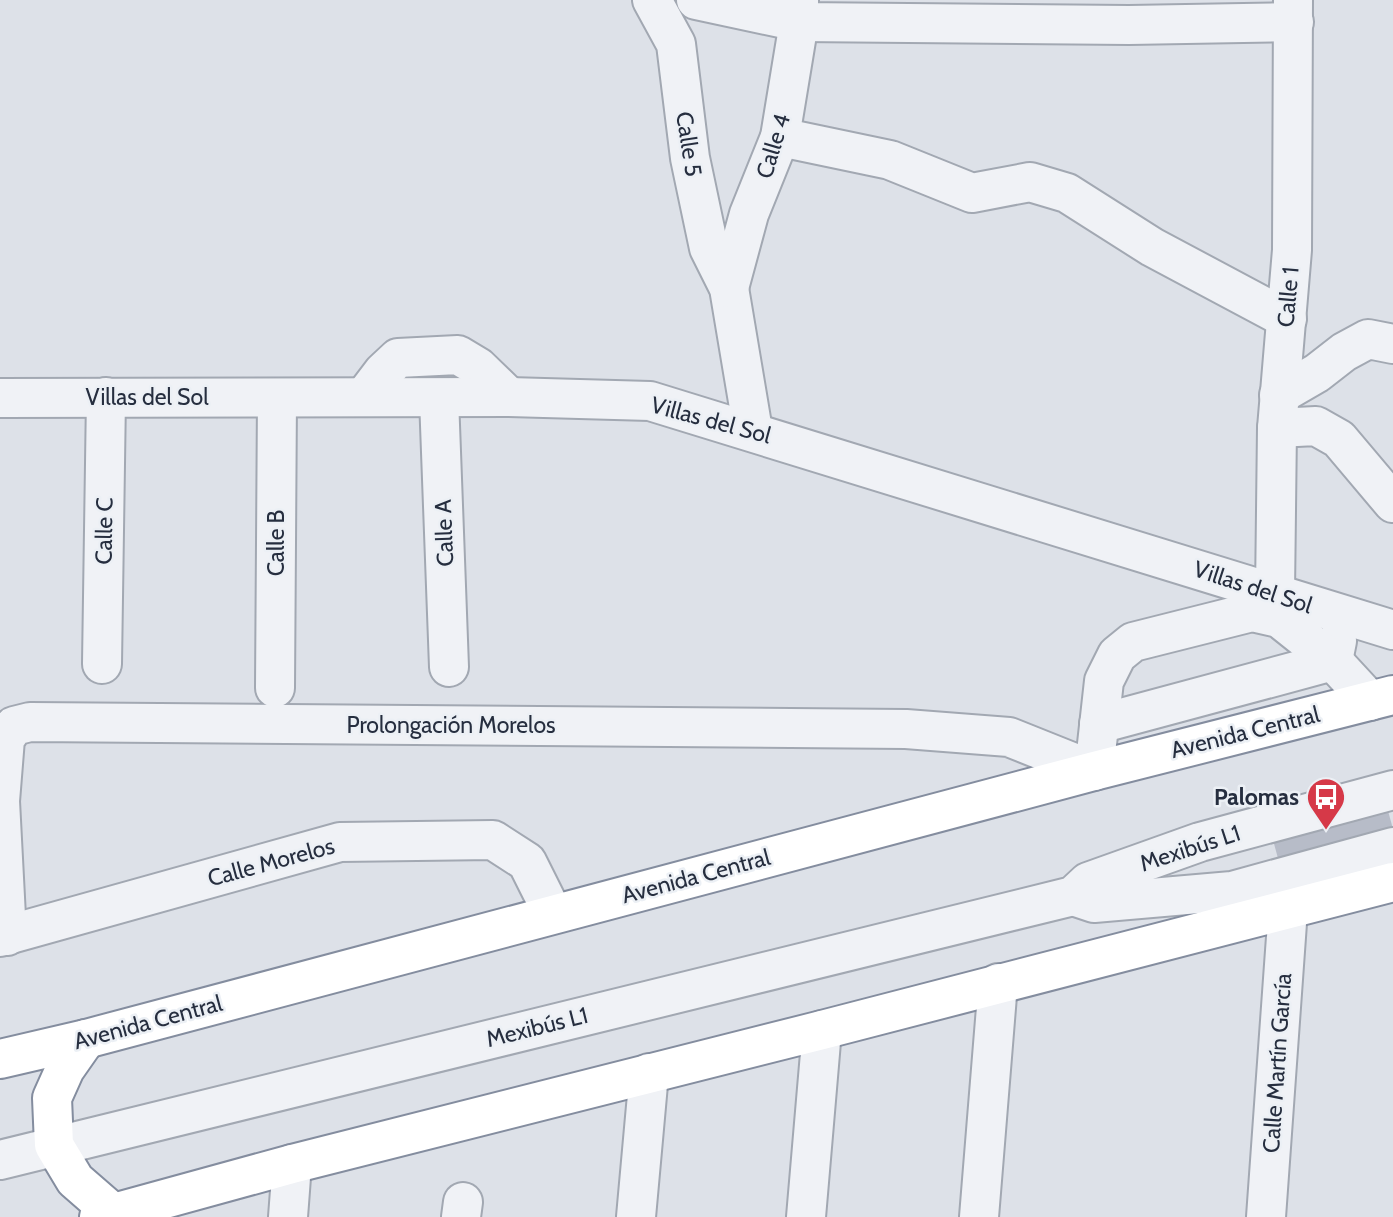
<svg xmlns="http://www.w3.org/2000/svg" width="1393" height="1217" font-family="Cabin,sans-serif">
<rect width="100%" height="100%" fill="#dde1e8"/>
<path fill="#b7bcc8" d="M1385,800L1393,829L1279,862L1270,829Z"/>
<g fill="none" stroke-linecap="round" stroke-linejoin="round">
<g stroke="#a2a8b2" stroke-width="42">
<g id="minor">
<path d="M652,0L676,44L690,158L709,248L729,288L753,431"/>
<path d="M696,0L799,22L1129,25L1294,22"/>
<path d="M780,137L890,160L972,193L1030,182L1067,193L1152,247L1287,319"/>
<path d="M729,288L749,214L780,137L799,22V0"/>
<path d="M1279,395L1317,373L1344,352L1368,339L1393,344"/>
<path d="M364,397L383,372L398,358L458,355L478,367L509,397"/>
<path d="M0,398L509,397L650,401L1393,630"/>
<path d="M439,398L449,667"/>
<path d="M1277,428L1316,426L1339,439L1393,503"/>
<path d="M1275,593L1277,428L1292,250L1293,0"/>
<path d="M102,664L106,397"/>
<path d="M275,688L277,398"/>
<path d="M1099,724L1333,661L1337,641"/>
<path d="M1073,896L1094,903L1232,891L1393,847"/>
<path d="M7,936L0,801L5,739L14,726L30,722L906,729L1009,737L1094,771L1104,681L1117,655L1133,642L1252,612L1279,618L1333,661L1370,701"/>
<path d="M0,937L340,842L493,840L527,862L553,914"/>
<path d="M0,1160L1073,896L1088,882L1200,842L1393,790"/>
<path d="M288,1217L292,1164"/>
<path d="M461,1217L463,1202"/>
<path d="M636,1217L649,1073"/>
<path d="M806,1217L822,1030"/>
<path d="M979,1217L998,983"/>
<path d="M1266,1217L1288,909"/>
</g>
</g>
<g stroke="#848d9f" stroke-width="42">
<g id="highway">
<path d="M86,1039L65,1069L52,1098L54,1145L75,1180L113,1213"/>
<path d="M0,1059L86,1039L1094,771L1393,695"/>
<path d="M99,1217L292,1164L822,1030L1393,882"/>
</g>
</g>
<use href="#minor" stroke="#f0f2f6" stroke-width="38"/>
<use href="#highway" stroke="#fff" stroke-width="38"/>
</g>
<defs>
<g id="bus-pin" transform="scale(2.0125)"><path d="M0 17L-7.5 6A9.5 9.5 0 1 1 7.5 6Z" fill="#d63948" stroke="#ecf0f5"/><path d="M-5-6H5V4H4V6H2V4H-2V6H-4V4H-5ZM-3.5-4V0h7V-4ZM-3.5 1.2v1.5H-2V1.2ZM2 1.2v1.5H3.5V1.2Z" fill="#fff"/></g>
</defs>
<g fill-rule="evenodd">
<use href="#bus-pin" x="1326" y="797"/>
</g>
<g text-anchor="middle" stroke-width="5" stroke-linejoin="round" paint-order="stroke">
<g font-size="23" fill="#262e3f" stroke="#ecf0f5">
<text transform="translate(689 144) rotate(81)" y="8">Calle 5</text>
<text transform="translate(773 146) rotate(-73)" y="8">Calle 4</text>
<text transform="translate(1288 297) rotate(-85)" y="8">Calle 1</text>
<text x="147" y="405">Villas del Sol</text>
<text transform="translate(711 420) rotate(15)" y="8">Villas del Sol</text>
<text transform="translate(104 531) rotate(-89)" y="8">Calle C</text>
<text transform="translate(444 533) rotate(-92)" y="8">Calle A</text>
<text transform="translate(276 543) rotate(-90)" y="8">Calle B</text>
<text transform="translate(1253 587) rotate(18)" y="8">Villas del Sol</text>
<text x="451" y="733">Prolongación Morelos</text>
<text transform="translate(1245 732) rotate(-14)" y="8">Avenida Central</text>
<text transform="translate(1190 848) rotate(-18)" y="8">Mexibús L1</text>
<text transform="translate(271 862) rotate(-15)" y="8">Calle Morelos</text>
<text transform="translate(696 876) rotate(-15)" y="8">Avenida Central</text>
<text transform="translate(148 1022) rotate(-15)" y="8">Avenida Central</text>
<text transform="translate(537 1027) rotate(-14)" y="8">Mexibús L1</text>
<text transform="translate(1277 1063) rotate(-86)" y="8">Calle Martín García</text>
</g>
<g font-size="23" font-weight="bold" fill="#262e3f" stroke="#ecf0f5" text-anchor="end">
<text x="1299" y="805">Palomas</text>
</g>
</g>
</svg>
